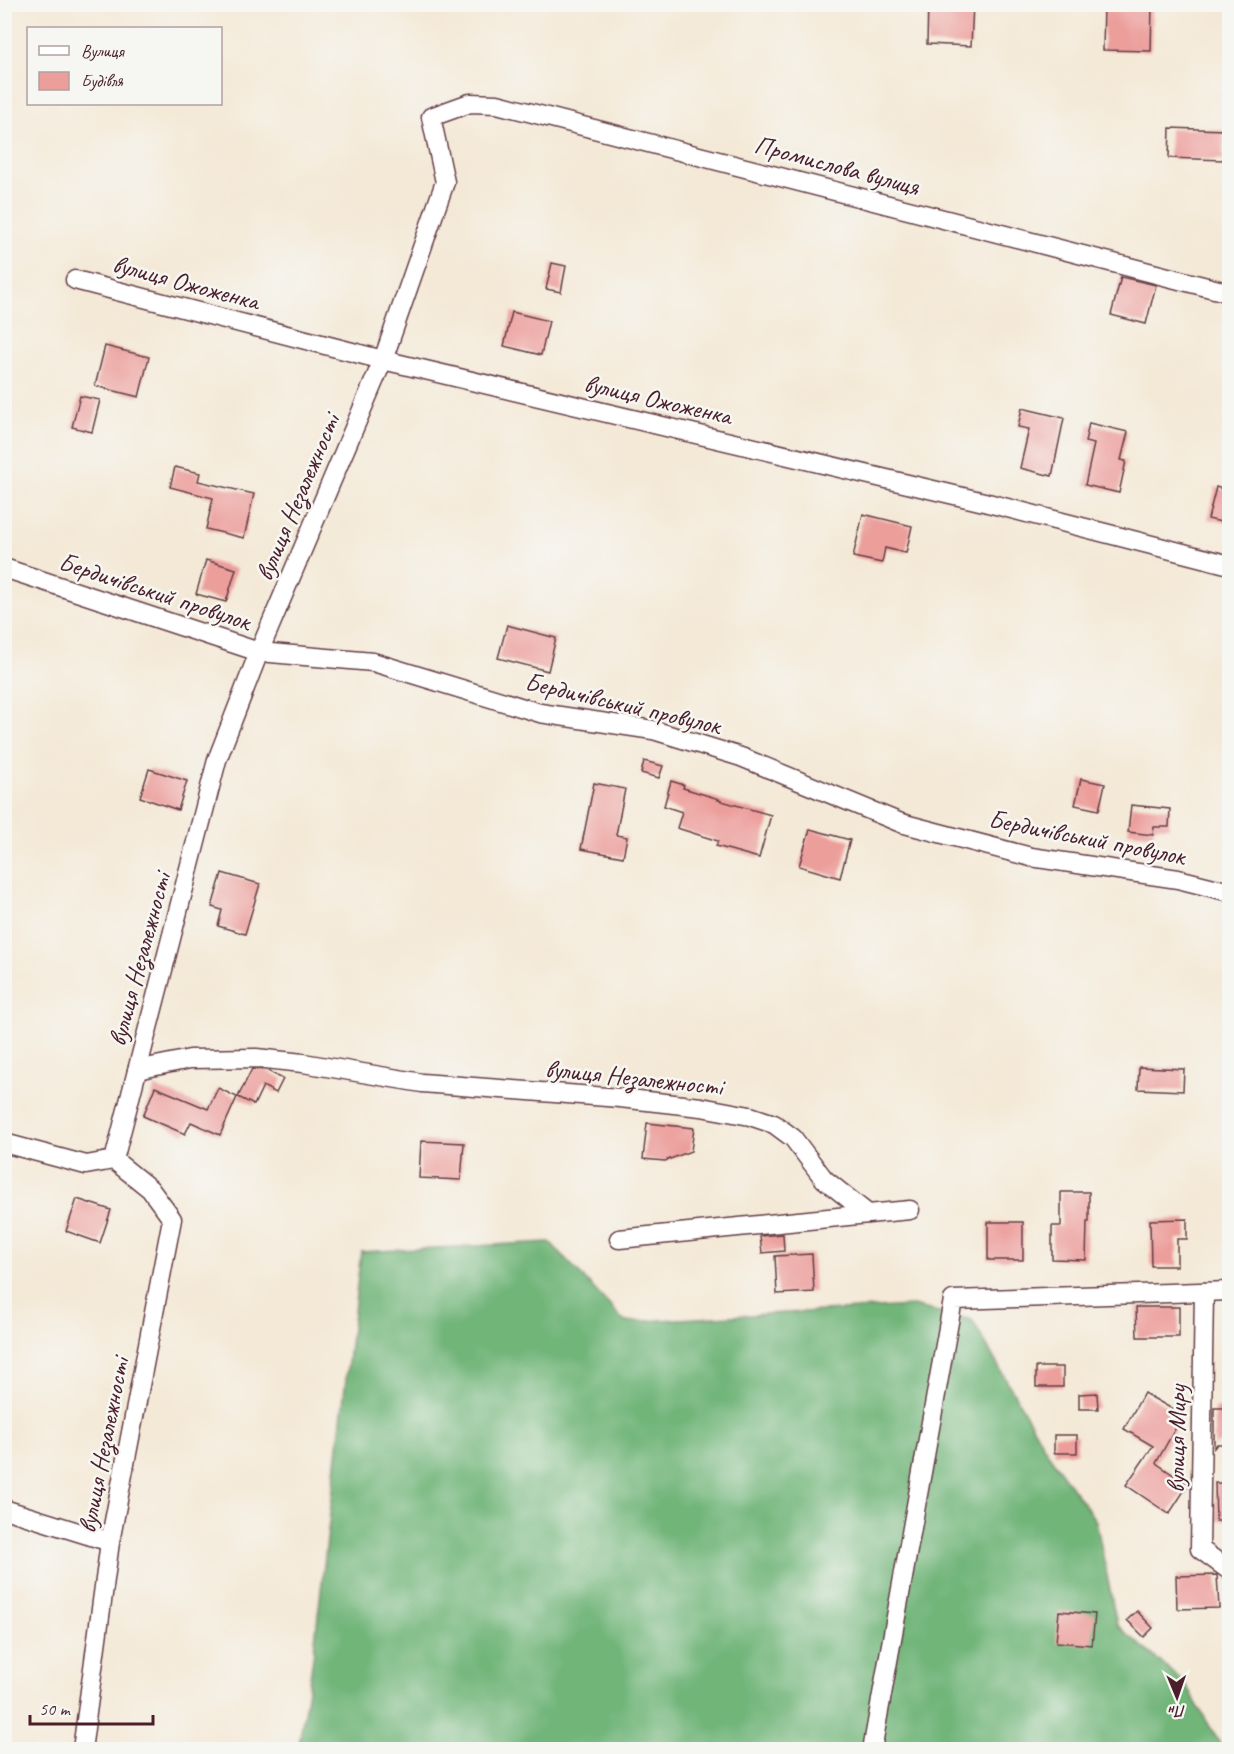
<svg xmlns="http://www.w3.org/2000/svg" width="1234" height="1754" font-family="Caveat,sans-serif">
<rect width="100%" height="100%" fill="#f6f6f2"/>
<filter id="ink" filterUnits="userSpaceOnUse"><feTurbulence type="fractalNoise" baseFrequency=".0167" numOctaves="2"/><feDisplacementMap in="SourceGraphic" scale="12" xChannelSelector="R" yChannelSelector="G"/><feConvolveMatrix kernelMatrix="1 2 1 2 8 2 1 2 1" color-interpolation-filters="sRGB"/></filter>
<filter id="wash" filterUnits="userSpaceOnUse"><feTurbulence type="fractalNoise" baseFrequency=".008" numOctaves="4" result="noise"/><feDisplacementMap in="SourceGraphic" scale="24" xChannelSelector="R" yChannelSelector="G"/><feGaussianBlur stdDeviation="1.35" result="paint"/><feColorMatrix in="noise" values="0 0 0 0 0 0 0 0 0 0 0 0 0 0 0 0 0 1.4 0 .05"/><feComposite in="paint" operator="in"/></filter>
<g filter="url(#wash)">
<rect width="100%" height="100%" fill="#f4e9d7"/>
<path fill="#71b579" stroke="#5e6a52" stroke-width="1.5" d="M550,1242L625,1322L913,1306L972,1320L1049,1455L1096,1521L1117,1625L1184,1682L1223,1749L298,1750L313,1658L361,1252Z"/>
<g id="blocks">
<g fill="#ec9e9b">
<path d="M928,4H973L971,46L927,44Z"/>
<path d="M1104,4H1152L1151,51L1103,50Z"/>
<path d="M1170,128L1224,130L1223,160L1169,158Z"/>
<path d="M552,263L566,266L561,292L546,289Z"/>
<path d="M1121,277L1156,285L1146,324L1111,315Z"/>
<path d="M512,312L549,321L541,355L504,346Z"/>
<path d="M105,346L149,357L139,397L95,386Z"/>
<path d="M80,396L100,400L92,432L72,427Z"/>
<path d="M1022,408L1064,418L1052,476L1020,468L1029,429L1018,427Z"/>
<path d="M1089,423L1128,432L1121,460L1126,461L1119,493L1085,485L1094,444L1085,442Z"/>
<path d="M175,467L200,473L198,481L254,494L244,538L206,529L213,498L170,487Z"/>
<path d="M1216,487L1230,491V524L1208,519Z"/>
<path d="M863,514L912,526L906,553L885,548L882,563L853,557Z"/>
<path d="M206,560L236,569L226,602L196,594Z"/>
<path d="M507,625L556,638L548,671L498,658Z"/>
<path d="M644,761L663,766L659,778L641,773Z"/>
<path d="M149,769L187,781L178,810L140,797Z"/>
<path d="M1081,779L1105,784L1099,810L1075,805Z"/>
<path d="M671,781L684,785L683,788L719,799L718,800L771,815L759,858L716,846L718,841L677,828L682,812L664,806Z"/>
<path d="M594,783L625,789L616,835L627,837L623,857L581,849Z"/>
<path d="M1131,805L1170,809L1169,827H1154L1153,835L1128,832Z"/>
<path d="M810,829L850,840L840,878L799,866Z"/>
<path d="M222,873L260,884L245,934L218,926L222,910L212,907Z"/>
<path d="M1139,1067L1184,1069L1183,1091L1138,1089Z"/>
<path d="M252,1069L266,1070L283,1079L276,1093L263,1086L254,1105L238,1097Z"/>
<path d="M155,1087L208,1109L218,1088L237,1097L220,1135L191,1122L185,1134L143,1116Z"/>
<path d="M647,1123L694,1128L691,1151L665,1161L643,1159Z"/>
<path d="M421,1141L464,1143L461,1180L419,1178Z"/>
<path d="M1061,1192H1089V1222H1087L1086,1260L1052,1259V1226H1061Z"/>
<path d="M77,1199L111,1210L100,1243L66,1231Z"/>
<path d="M1187,1219V1239H1177V1266H1151L1150,1220Z"/>
<rect x="988" y="1222" width="35" height="38"/>
<path d="M783,1234L784,1251L762,1253L760,1236Z"/>
<path d="M812,1254L814,1292L777,1294L775,1256Z"/>
<path d="M1136,1307H1179V1337H1137Z"/>
<rect x="1036" y="1367" width="27" height="20"/>
<path d="M1097,1393L1098,1409H1079V1394Z"/>
<path d="M1144,1393L1183,1415L1156,1463L1188,1485L1169,1514L1126,1485L1153,1446L1124,1429Z"/>
<path d="M1214,1408H1230V1444H1217L1214,1448Z"/>
<rect x="1054" y="1435" width="23" height="18"/>
<path d="M1215,1483H1230V1521H1216Z"/>
<path d="M1217,1575L1219,1608L1177,1609L1176,1576Z"/>
<path d="M1059,1611L1095,1614L1092,1645L1056,1642Z"/>
<path d="M1137,1611L1153,1628L1144,1637L1127,1620Z"/>
</g>
</g>
</g>
<g filter="url(#ink)">
<use href="#blocks" fill-opacity="0" stroke="#643d45" stroke-width="1.5"/>
<g fill="none" stroke-linecap="round" stroke-linejoin="round">
<g stroke="#643d45" stroke-width="21">
<g id="street">
<path d="M75,280L383,360L984,502L1230,565"/>
<path d="M4,568L259,652L373,662L540,713L653,730L741,757L901,823L1031,857L1178,879L1230,892"/>
<path d="M137,1070L190,1059L256,1058L303,1063L422,1083L620,1098L701,1107L750,1116L774,1124L793,1138L824,1179L868,1214L910,1210"/>
<path d="M4,1143L86,1165L114,1160"/>
<path d="M619,1239L868,1214"/>
<path d="M1204,1292L1200,1549L1230,1571"/>
<path d="M4,1509L110,1542"/>
<path d="M82,1750L110,1542L172,1219L150,1189L114,1160L217,760L259,652L383,360L445,182L431,117L470,103L497,104L1230,293"/>
<path d="M872,1750L953,1300L1230,1291"/>
</g>
</g>
<use href="#street" stroke="#fff" stroke-width="18"/>
</g>
</g>
<g text-anchor="middle" stroke-width="5" stroke-linejoin="round" paint-order="stroke">
<g font-size="26" fill="#4a1f2b" stroke="#f6f6f2">
<text transform="translate(837 165) rotate(15)" y="9">Промислова вулиця</text>
<text transform="translate(186 282) rotate(15)" y="9">вулиця Ожоженка</text>
<text transform="translate(658 399) rotate(13)" y="9">вулиця Ожоженка</text>
<text transform="translate(297 497) rotate(-67)" y="9">вулиця Незалежності</text>
<text transform="translate(155 591) rotate(18)" y="9">Бердичівський провулок</text>
<text transform="translate(623 703) rotate(13)" y="9">Бердичівський провулок</text>
<text transform="translate(1087 837) rotate(11)" y="9">Бердичівський провулок</text>
<text transform="translate(139 959) rotate(-75)" y="9">вулиця Незалежності</text>
<text transform="translate(634 1077) rotate(6)" y="9">вулиця Незалежності</text>
<text transform="translate(1176 1439) rotate(-89)" y="9">вулиця Миру</text>
<text transform="translate(103 1445) rotate(-79)" y="9">вулиця Незалежності</text>
</g>
</g>
<rect width="1234" height="1754" fill="none" stroke="#f6f6f2" stroke-width="24"/>
<rect x="27" y="27" width="195" height="78" fill="#f6f6f2" stroke="#b1a0a2" stroke-width="1.5"/>
<rect x="39" y="46" width="30" height="9" fill="#ffffff" stroke="#b1a0a2" stroke-width="1.5"/>
<text x="81" y="57" font-size="18" fill="#4a1f2b">Вулиця</text>
<rect x="39" y="72" width="30" height="18" fill="#ec9e9b" stroke="#b1a0a2" stroke-width="1.5"/>
<text x="81" y="87" font-size="18" fill="#4a1f2b">Будівля</text>
<g transform="translate(1177 1697) rotate(178)" stroke="#f6f6f2" stroke-width="4.5" paint-order="stroke">
<path d="M0-4.5L10 22L0 15L-10 22Z" fill="#4a1f2b"/>
<text y="-9" font-size="16" font-weight="bold" text-anchor="middle" fill="#4a1f2b">Пн</text>
</g>
<path d="M30 1715v9h123v-9" fill="none" stroke="#4a1f2b" stroke-width="3"/>
<text x="39" y="1715" font-size="18" fill="#4a1f2b" stroke="#f6f6f2" stroke-width="4.5" paint-order="stroke">50 m</text>
</svg>
